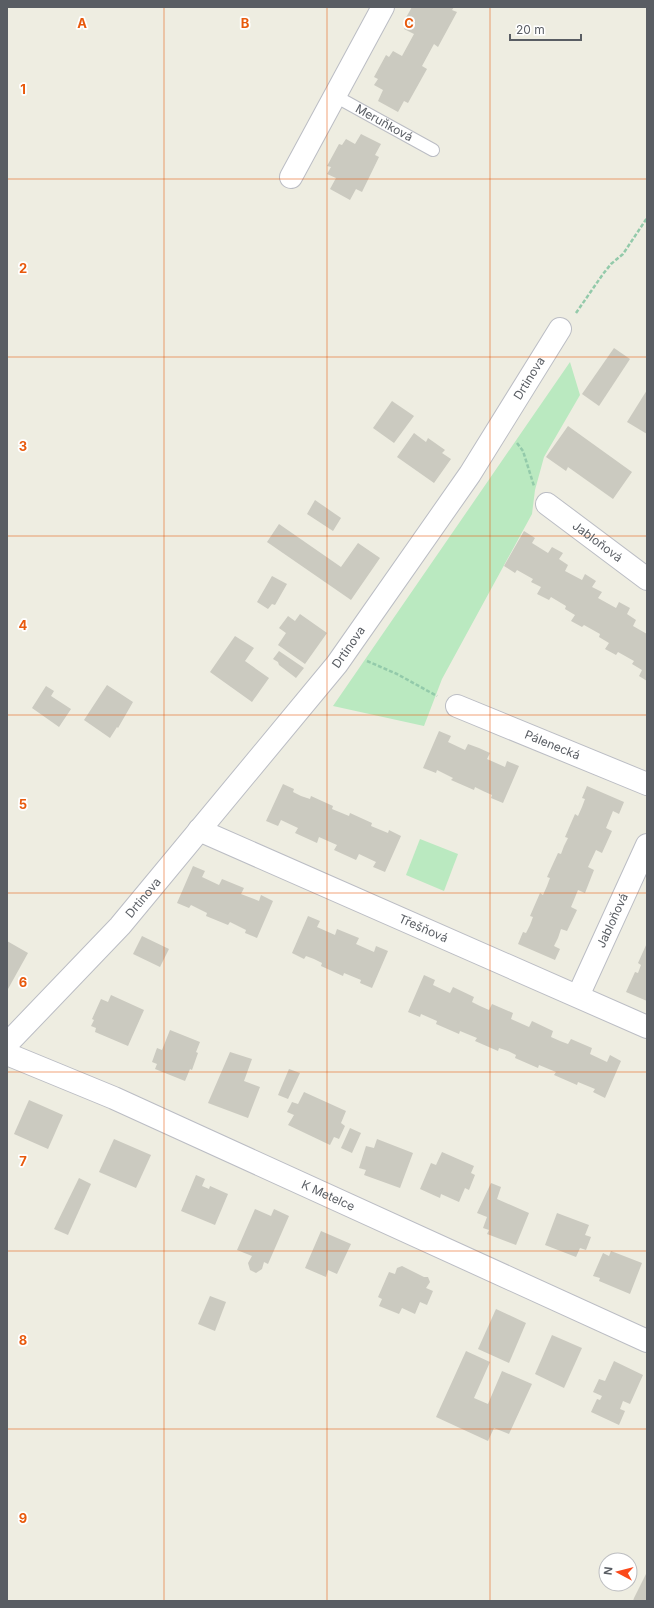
<svg xmlns="http://www.w3.org/2000/svg" width="654" height="1608" font-family="Inter,sans-serif">
<rect width="100%" height="100%" fill="#eeede1"/>
<g fill="#bae9c0">
<path d="M570,362L580,395L544,457L535,490L532,514L442,679L424,726L333,706Z"/>
<path d="M420,839L458,854L444,891L406,875Z"/>
</g>
<g fill="#cbcac0">
<path d="M412,7H454L452,10L457,12L438,47L434,44L422,66L427,69L408,103L404,101L398,112L378,101L383,90L374,85L378,79L374,77L386,55L389,57L393,51L402,56L414,34L404,29L407,23L404,21Z"/>
<path d="M361,134L381,144L375,155L379,157L362,192L356,189L350,200L330,189L336,178L327,174L331,167L327,166L339,144L342,145L346,139L355,144Z"/>
<path d="M614,348L630,359L599,406L582,394Z"/>
<path d="M647,390V434L627,422Z"/>
<path d="M392,401L414,416L394,443L373,428Z"/>
<path d="M568,426L632,472L613,499L568,467L566,471L546,457Z"/>
<path d="M414,433L426,442L428,438L445,450L442,453L451,459L434,483L397,457Z"/>
<path d="M315,500L341,518L333,531L307,514Z"/>
<path d="M279,524L341,567L358,543L380,558L351,600L267,542Z"/>
<path d="M524,531L535,538L532,543L548,553L552,547L563,553L559,559L568,565L565,571L582,580L585,574L596,581L592,587L602,592L598,598L616,608L619,602L630,608L627,614L636,620L633,626L647,634V681L639,676L642,670L632,664L634,661L618,652L616,655L605,649L609,643L599,637L600,634L584,625L582,627L571,621L575,615L565,609L566,606L551,597L549,600L537,594L541,587L531,582L533,579L517,570L515,573L504,566Z"/>
<path d="M272,576L287,584L275,605L272,604L268,609L257,602Z"/>
<path d="M300,614L327,633L305,664L278,645L286,633L279,628L288,616L295,621Z"/>
<path d="M235,636L254,648L245,661L269,678L252,702L210,672Z"/>
<path d="M279,651L304,668L296,678L279,665L278,662L273,659Z"/>
<path d="M107,685L133,702L118,728L117,727L110,738L84,720Z"/>
<path d="M46,686L54,691L51,696L71,709L59,727L32,708Z"/>
<path d="M439,731L451,736L448,742L465,750L468,744L479,748L490,753L487,759L505,767L507,761L519,766L503,803L491,798L492,795L483,791L475,787L474,790L451,780L453,778L437,770L436,773L423,768Z"/>
<path d="M283,784L294,789L293,792L301,796L310,799L311,796L333,806L332,809L349,816L350,813L372,823L371,826L388,833L389,830L401,836L385,872L373,867L376,862L359,854L356,860L334,850L337,845L319,837L317,843L295,833L298,828L281,820L278,826L266,821Z"/>
<path d="M587,786L624,802L619,814L613,811L606,828L612,831L602,853L596,850L588,867L594,870L585,893L578,890L571,907L577,910L567,931L561,929L558,938L554,946L560,949L555,960L518,944L523,932L526,933L530,925L533,917L530,916L540,893L543,895L547,886L550,878L547,877L558,853L561,854L564,846L568,838L565,837L575,814L578,816L582,807L585,799L582,798Z"/>
<path d="M193,866L205,871L202,877L219,885L222,879L244,888L241,894L259,901L261,895L273,901L257,938L245,933L246,930L230,922L228,925L206,916L207,913L191,905L189,908L177,903Z"/>
<path d="M308,916L320,921L317,927L335,935L337,929L359,938L356,944L374,952L376,946L388,951L372,988L360,983L361,980L344,973L343,976L321,966L322,963L314,959L306,956L304,959L292,953Z"/>
<path d="M142,936L169,949L160,967L133,954Z"/>
<path d="M7,941L28,953L8,989L7,988Z"/>
<path d="M647,943V1001L626,992L635,972L638,973L641,965L638,963Z"/>
<path d="M424,975L435,980L433,985L450,993L453,987L474,997L472,1002L480,1006L489,1010L492,1004L513,1013L511,1019L529,1027L532,1021L553,1031L551,1037L560,1041L568,1044L571,1039L592,1048L590,1054L607,1062L610,1055L621,1061L605,1098L593,1092L595,1089L578,1082L577,1085L554,1075L556,1072L539,1065L538,1068L515,1058L516,1055L508,1051L499,1048L498,1051L475,1041L477,1038L460,1031L459,1034L436,1024L437,1021L421,1014L420,1017L408,1012Z"/>
<path d="M111,995L144,1010L128,1046L95,1032L96,1028L91,1026L94,1020L92,1019L101,999L108,1002Z"/>
<path d="M170,1030L200,1042L196,1052L198,1053L192,1070L190,1069L185,1081L155,1069L157,1064L152,1062L157,1048L162,1050Z"/>
<path d="M230,1052L252,1059L244,1081L260,1087L248,1118L208,1103Z"/>
<path d="M289,1069L300,1073L288,1099L278,1095Z"/>
<path d="M304,1092L346,1111L341,1123L345,1126L339,1139L334,1137L330,1145L288,1125L294,1115L287,1112L292,1102L298,1104Z"/>
<path d="M29,1100L63,1115L48,1149L14,1134Z"/>
<path d="M350,1128L361,1133L352,1153L341,1148Z"/>
<path d="M114,1139L151,1155L136,1188L99,1172Z"/>
<path d="M377,1139L413,1153L400,1188L364,1175L366,1170L359,1168L366,1146L374,1148Z"/>
<path d="M442,1152L474,1166L471,1173L475,1175L469,1190L465,1188L459,1202L441,1194L440,1198L420,1189L431,1163L436,1165Z"/>
<path d="M196,1175L205,1179L202,1186L209,1189L210,1186L228,1194L215,1225L181,1211Z"/>
<path d="M79,1178L91,1184L68,1235L54,1229Z"/>
<path d="M491,1183L501,1187L497,1199L529,1213L516,1245L487,1234L489,1230L483,1228L487,1217L477,1213Z"/>
<path d="M255,1209L271,1216L274,1209L289,1216L268,1264L264,1262L262,1269L256,1273L250,1270L248,1263L252,1256L237,1250Z"/>
<path d="M557,1213L589,1225L585,1235L591,1237L586,1250L580,1248L576,1257L545,1245Z"/>
<path d="M321,1231L351,1244L337,1274L328,1270L326,1277L305,1268Z"/>
<path d="M611,1251L642,1263L630,1294L599,1281L600,1278L593,1276L603,1253L609,1256Z"/>
<path d="M402,1266L424,1277H428L430,1282L426,1288L433,1291L427,1305L420,1302L415,1314L402,1308L399,1314L379,1306L382,1299L378,1297L389,1272L395,1274L397,1268Z"/>
<path d="M210,1296L226,1302L215,1331L198,1324Z"/>
<path d="M496,1309L526,1323L509,1363L478,1349Z"/>
<path d="M552,1335L582,1348L564,1388L535,1374Z"/>
<path d="M466,1351L490,1362L474,1398L488,1404L502,1371L532,1384L509,1434L494,1428L488,1441L436,1417Z"/>
<path d="M614,1361L643,1375L630,1404L623,1401L620,1409L625,1411L619,1425L591,1412L597,1399L600,1400L602,1396L593,1392L599,1379L605,1381Z"/>
<path d="M647,1572V1601H633L634,1598Z"/>
</g>
<g fill="none" stroke-linecap="round" stroke-linejoin="round">
<g stroke="#bbbdc4" stroke-width="14">
<g id="service">
<path id="s1" d="M335,96L433,150"/>
</g>
</g>
<g stroke="#bbbdc4" stroke-width="24">
<g id="minor">
<path d="M291,177L383,7"/>
<path id="s2" d="M547,504L647,579"/>
<path id="s3" d="M457,706L647,784"/>
<path id="s4" d="M199,830L647,1027"/>
<path id="s5" d="M578,996L647,845"/>
<path id="s6" d="M7,1044L120,926L337,664L470,474L560,329"/>
<path id="s7" d="M7,1054L114,1098L647,1341"/>
</g>
</g>
<g stroke="#93caaa" stroke-width="2.5" stroke-dasharray="4 2" stroke-linecap="butt">
<path d="M576,313L603,274L611,264L623,254L647,218"/>
<path d="M517,443L523,451L534,486"/>
<path d="M367,661L397,674L437,696"/>
</g>
<use href="#service" stroke="#fff" stroke-width="12"/>
<use href="#minor" stroke="#fff" stroke-width="22"/>
</g>
<path fill="none" stroke="#e8590c" stroke-width="1" stroke-opacity="0.55" d="M164,7V1601M327,7V1601M490,7V1601M7,179H647M7,357H647M7,536H647M7,715H647M7,893H647M7,1072H647M7,1251H647M7,1429H647"/>
<g text-anchor="middle" stroke-width="3.5" stroke-linejoin="round" paint-order="stroke">
<g font-size="12" fill="#595d63" stroke="#fff">
<text dy="4" stroke="none"><textPath href="#s1" startOffset="56">Meruňková</textPath></text>
<text dy="4" stroke="none"><textPath href="#s6" startOffset="848">Drtinova</textPath></text>
<text dy="4" stroke="none"><textPath href="#s2" startOffset="63">Jabloňová</textPath></text>
<text dy="4" stroke="none"><textPath href="#s6" startOffset="524">Drtinova</textPath></text>
<text dy="4" stroke="none"><textPath href="#s3" startOffset="103">Pálenecká</textPath></text>
<text dy="4" stroke="none"><textPath href="#s6" startOffset="200">Drtinova</textPath></text>
<text dy="4" stroke="none"><textPath href="#s5" startOffset="83">Jabloňová</textPath></text>
<text dy="4" stroke="none"><textPath href="#s4" startOffset="245">Třešňová</textPath></text>
<text dy="4" stroke="none"><textPath href="#s7" startOffset="351">K Metelce</textPath></text>
</g>
</g>
<g font-size="13" text-anchor="middle" font-weight="bold" fill="#e8590c" stroke="#fff" stroke-width="3.5" stroke-linejoin="round" paint-order="stroke">
<text x="82" y="28">A</text>
<text x="245" y="28">B</text>
<text x="409" y="28">C</text>
<text x="23" y="94">1</text>
<text x="23" y="273">2</text>
<text x="23" y="451">3</text>
<text x="23" y="630">4</text>
<text x="23" y="809">5</text>
<text x="23" y="987">6</text>
<text x="23" y="1166">7</text>
<text x="23" y="1345">8</text>
<text x="23" y="1523">9</text>
</g>
<rect width="654" height="1608" fill="none" stroke="#595d63" stroke-width="16"/>
<g transform="translate(618 1572) rotate(277)"><circle r="19" fill="#ffffff" stroke="#bdbec1"/>
<path d="M0-3L7 15L0 10L-7 15Z" fill="#fb491a"/>
<text y="-6" font-size="11" font-weight="bold" text-anchor="middle" fill="#595d63">N</text>
</g>
<path d="M510 34v6h71v-6" fill="none" stroke="#595d63" stroke-width="2"/>
<text x="516" y="34" font-size="12" fill="#595d63" stroke="#ffffff" stroke-width="3" paint-order="stroke">20 m</text>
</svg>
